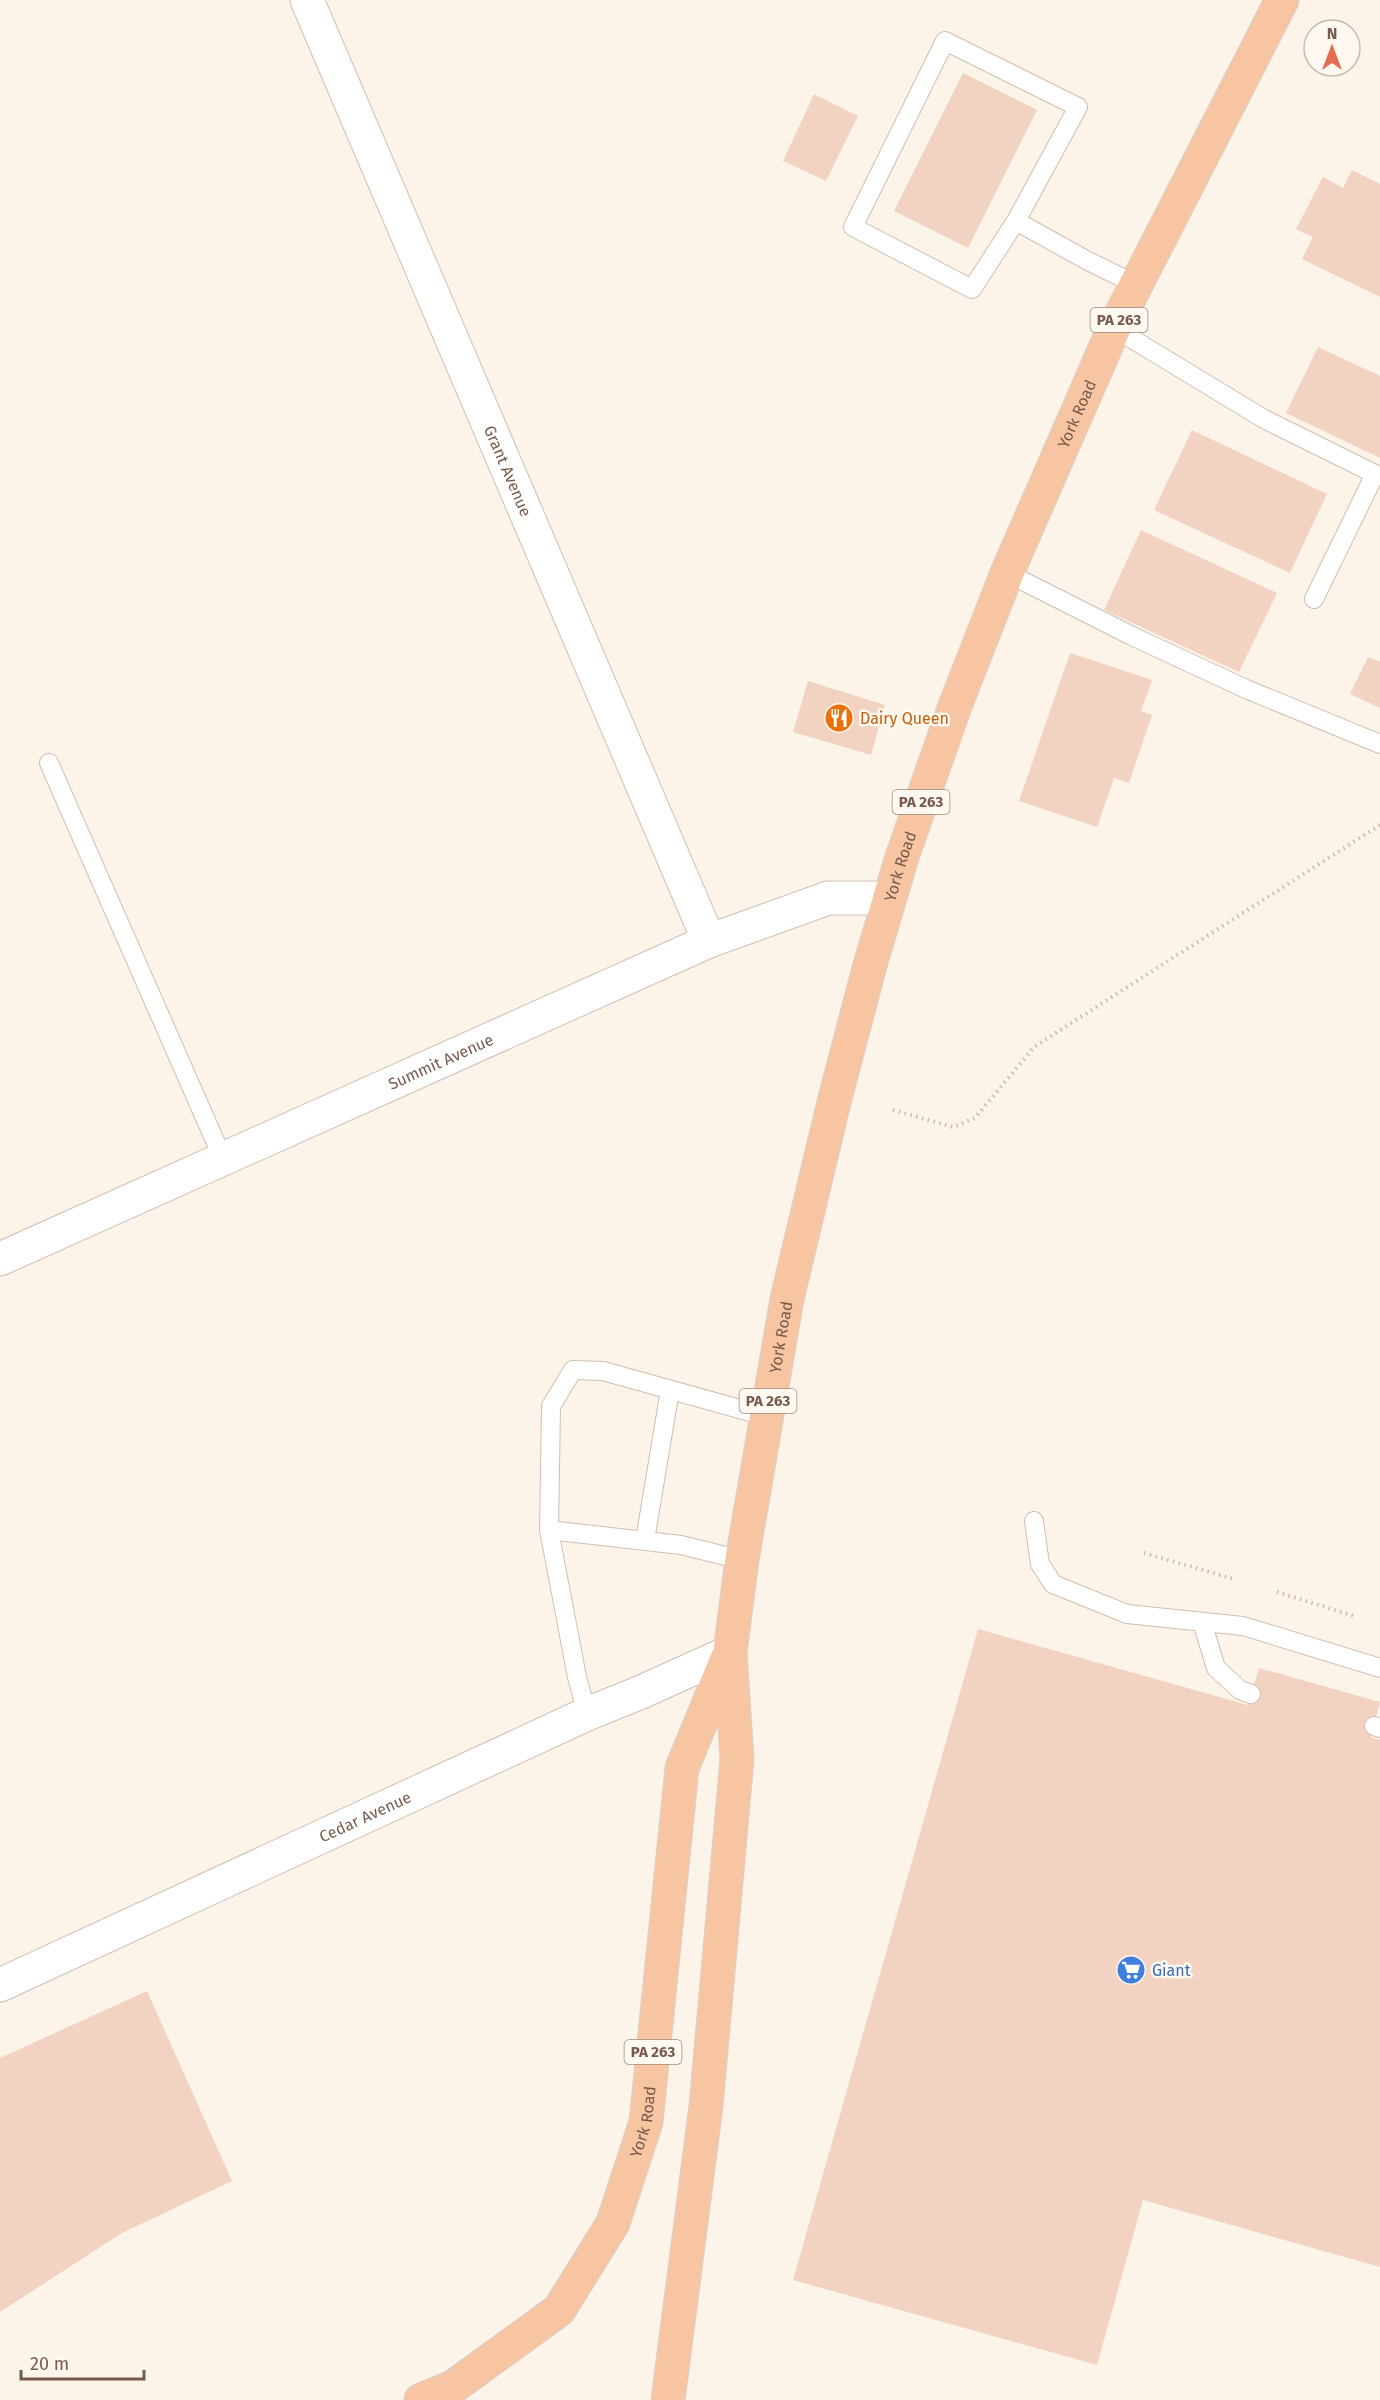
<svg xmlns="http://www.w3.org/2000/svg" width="1380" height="2400" font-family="'Fira Sans',sans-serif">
<rect width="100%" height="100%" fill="#fcf4e9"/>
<g fill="#f2d3c1">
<path d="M963,73L1037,110L968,248L894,211Z"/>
<path d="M814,94L858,116L826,181L783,161Z"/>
<path d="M1352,170L1380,184V297L1302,259L1313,237L1296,229L1323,177L1343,188Z"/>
<path d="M1318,347L1380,376V458L1286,413Z"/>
<path d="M1192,430L1327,494L1290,573L1154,510Z"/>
<path d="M1141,530L1277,593L1239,672L1104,610Z"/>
<path d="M1070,653L1152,680L1141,711L1152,715L1129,783L1114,778L1097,827L1019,801Z"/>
<path d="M1368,657L1380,662V708L1350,694Z"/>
<path d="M808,681L885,705L871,755L793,732Z"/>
<path d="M978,1629L1248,1705L1259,1668L1380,1702L1371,1737L1380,1740V2267L1143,2200L1097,2365L793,2280Z"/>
<path d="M147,1991L232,2181L122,2233L0,2312V2058Z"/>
</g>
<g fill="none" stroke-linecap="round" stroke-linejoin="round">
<g stroke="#d1beb1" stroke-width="20">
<g id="service">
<path d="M1016,221L972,289L853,227L945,41L1078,107L1016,221L1088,261L1137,285"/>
<path d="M1114,328L1264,419L1375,474L1314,599"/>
<path d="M1007,573L1132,636L1246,689L1380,744"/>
<path d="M49,763L223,1159"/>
<path d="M1034,1521L1040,1564L1053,1584L1127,1614L1243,1626L1380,1668"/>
<path d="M549,1530L681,1545L742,1560"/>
<path d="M645,1540L670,1390"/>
<path d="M1202,1622L1216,1668L1240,1690L1251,1694"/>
<path d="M587,1714L577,1677L549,1530L551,1406L573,1370L603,1371L765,1416"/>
<path d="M1374,1726L1380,1728"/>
</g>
</g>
<g stroke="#d1beb1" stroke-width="35">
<g id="minor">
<path id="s1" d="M307,0L709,941"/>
<path id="s2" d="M0,1259L709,941L828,898H889"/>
<path id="s3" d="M0,1985L587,1714L639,1693L730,1652"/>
</g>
</g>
<g stroke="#d9d1cd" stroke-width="35">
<g id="trunk">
<path id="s4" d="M421,2400L453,2387L559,2310L613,2223L646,2122L682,1768L727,1659"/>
<path id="s5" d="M668,2400L706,2106L737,1759L730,1652L742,1560L787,1299L834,1102L870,965L902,857L955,706L1007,573L1114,328L1282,0"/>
</g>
</g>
<g stroke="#d7b6a4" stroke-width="4" stroke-dasharray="1.5 4.5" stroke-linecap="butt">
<path d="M893,1110L953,1127L975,1118L1034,1047L1380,825"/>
<path d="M1144,1553L1234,1579"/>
<path d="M1277,1592L1354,1616"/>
</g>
<use href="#service" stroke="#fff" stroke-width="18"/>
<use href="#minor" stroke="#fff" stroke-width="33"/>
<use href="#trunk" stroke="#f8c5a2" stroke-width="33"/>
</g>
<defs>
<g id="restaurant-disc" transform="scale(1.5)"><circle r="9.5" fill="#e8710a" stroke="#fff8f0"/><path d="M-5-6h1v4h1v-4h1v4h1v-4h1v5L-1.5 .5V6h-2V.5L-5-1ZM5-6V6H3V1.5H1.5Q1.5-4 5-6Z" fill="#fff"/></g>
<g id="supermarket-disc" transform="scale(1.5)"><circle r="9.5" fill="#3f7fe0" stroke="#fff8f0"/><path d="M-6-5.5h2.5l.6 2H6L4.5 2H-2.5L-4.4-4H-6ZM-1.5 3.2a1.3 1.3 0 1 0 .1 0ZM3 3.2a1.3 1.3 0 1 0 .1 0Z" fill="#fff"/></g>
</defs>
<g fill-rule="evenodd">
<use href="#restaurant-disc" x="839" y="718"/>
<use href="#supermarket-disc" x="1131" y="1970"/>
</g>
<g text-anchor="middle" stroke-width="5" stroke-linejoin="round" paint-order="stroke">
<g fill="#fff8f0" stroke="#a0897d" stroke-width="1.5">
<rect x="1090.5" y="308" width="57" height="24" rx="4.5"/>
<rect x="892.5" y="790" width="57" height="24" rx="4.5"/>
<rect x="739.5" y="1389" width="57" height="24" rx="4.5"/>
<rect x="624.5" y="2040" width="57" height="24" rx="4.5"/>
</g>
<g font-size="15" font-weight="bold" fill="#775a4c">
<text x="1119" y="325">PA 263</text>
<text x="921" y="807">PA 263</text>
<text x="768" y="1406">PA 263</text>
<text x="653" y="2057">PA 263</text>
</g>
<g font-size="16" fill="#775a4c" stroke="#fff8f0">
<text dy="6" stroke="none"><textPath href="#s5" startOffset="2043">York Road</textPath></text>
<text dy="6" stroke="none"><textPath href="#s1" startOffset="512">Grant Avenue</textPath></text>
<text dy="6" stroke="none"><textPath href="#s5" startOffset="1557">York Road</textPath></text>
<text dy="6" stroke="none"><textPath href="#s2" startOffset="483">Summit Avenue</textPath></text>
<text dy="6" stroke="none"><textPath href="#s5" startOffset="1071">York Road</textPath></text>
<text dy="6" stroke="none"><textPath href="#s3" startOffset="402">Cedar Avenue</textPath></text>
<text dy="6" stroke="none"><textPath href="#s4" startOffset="374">York Road</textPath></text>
</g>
<g font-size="16" fill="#c56008" stroke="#fff8f0" text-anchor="start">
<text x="860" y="724">Dairy Queen</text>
</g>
<g font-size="16" fill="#366cbe" stroke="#fff8f0" text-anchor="start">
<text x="1152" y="1976">Giant</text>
</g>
</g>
<g transform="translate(1332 48)"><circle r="28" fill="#fff8f0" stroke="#c9b9ae" stroke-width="1.5"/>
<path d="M0-4.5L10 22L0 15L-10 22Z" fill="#e46c51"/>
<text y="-9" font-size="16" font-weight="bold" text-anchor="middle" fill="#775a4c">N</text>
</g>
<path d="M21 2370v9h123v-9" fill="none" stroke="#775a4c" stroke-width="3"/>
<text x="30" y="2370" font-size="18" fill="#775a4c" stroke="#fff8f0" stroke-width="4.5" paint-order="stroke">20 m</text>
</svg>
